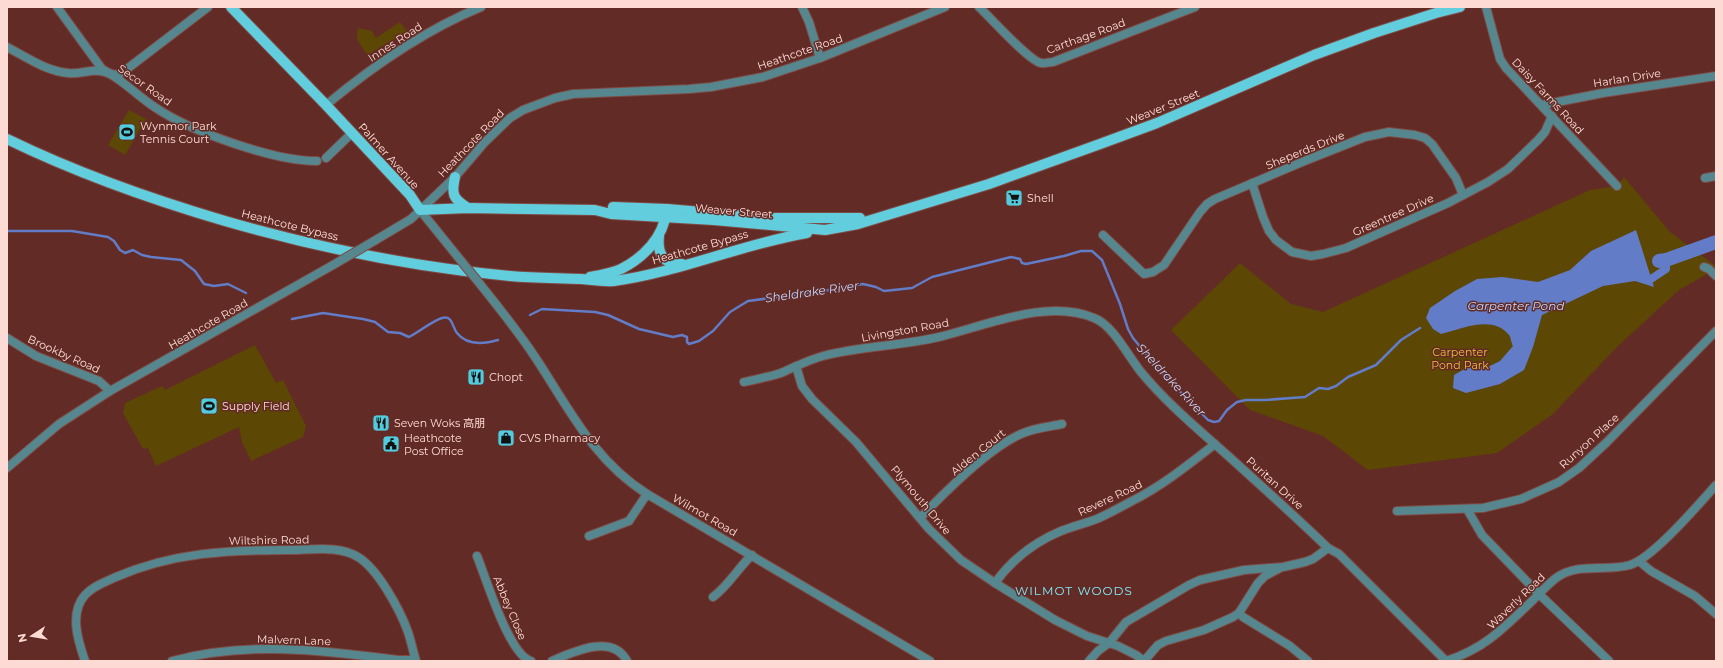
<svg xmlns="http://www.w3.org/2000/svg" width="1723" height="668" font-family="Montserrat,'Noto Sans SC',sans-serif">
<rect width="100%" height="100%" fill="#622b25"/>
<g fill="#5d4704">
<path d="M400,22L406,30V32L367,55L357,39L358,28L372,31L376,38Z"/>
<path d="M129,110L146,119L125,155L108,145Z"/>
<path d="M1624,177L1670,232L1716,266V269L1679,290L1617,347L1553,414L1497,453L1368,470L1323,436L1250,410L1171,330L1240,263L1291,304L1323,312L1590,190L1617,186Z"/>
<path d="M255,345L276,383L283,380L306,426L303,437L251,461L242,442L239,427L156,466L148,448L143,449L123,413L125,403L162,386L165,390Z"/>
</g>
<path fill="#627cc7" d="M1636,230L1654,287L1635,281L1603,286L1542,315L1533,347L1524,370L1500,384L1466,393L1453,388L1454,375L1468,367H1488L1500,361L1513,346C1511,343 1511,337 1509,335C1493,314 1461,329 1441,334L1433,329L1426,318L1430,308L1455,291L1477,279L1502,277L1538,282L1570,270L1591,251Z"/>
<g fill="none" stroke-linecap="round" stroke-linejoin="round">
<g stroke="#627cc7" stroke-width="2.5">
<path d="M7,231H72L108,237L114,241L120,250L125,253L133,250L142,255L151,257L181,260L195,271L204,284L214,286L228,284L246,293"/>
<path d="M530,315L542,309L595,312L608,315L639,329L673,337L682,335L687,337V342L689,344L699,341L713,331L730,312L748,301L823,291L863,284L876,287L884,291L912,288L932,277L1011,257L1020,259L1022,263L1026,264L1064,256L1081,251H1092L1102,260L1120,304L1128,329L1133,338L1159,370L1208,420L1214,422L1219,421L1227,410L1237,402L1246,400H1265L1305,397L1319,388L1328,389L1336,386L1348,377L1376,365L1401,340L1420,328"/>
<path d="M292,319L323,313L363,319L375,322L388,332L400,333L409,337C419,332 432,321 442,318C453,315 452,327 457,333C467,346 484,344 498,340"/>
</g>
<path stroke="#627cc7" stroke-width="8" d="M1651,279L1666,269V260"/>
<path stroke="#627cc7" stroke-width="14" d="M1659,261L1666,260L1716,242"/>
<g stroke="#7e4a44" stroke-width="10">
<g id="minor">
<path d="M57,7L102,69C110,74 115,77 123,72L208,7"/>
<path d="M802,7L809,22L820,58"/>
<path d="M979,7C990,17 1029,61 1041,63C1044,64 1049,62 1053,62L1195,7"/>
<path d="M1486,7L1500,59L1506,68L1617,186"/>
<path d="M7,47C26,57 46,71 68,73C82,75 95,66 110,74C126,83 140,98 156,108C192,132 274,161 317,161"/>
<path d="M326,105C373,66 425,30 481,7"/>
<path d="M1542,105L1603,93L1716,76"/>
<path d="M326,158L352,133"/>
<path d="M1705,178L1716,176"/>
<path d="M1252,183L1263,217L1269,231L1276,240L1292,252L1311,256L1323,254L1346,248L1448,203L1488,182L1508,169L1538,140L1545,132L1552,116"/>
<path d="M420,210L462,262"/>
<path d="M1103,235L1144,274L1153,272L1164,265L1200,212L1207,204L1215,199L1307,160L1365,137L1389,132L1415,135L1425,138L1432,144L1456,178L1463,195"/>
<path d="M374,241L411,219L455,177L485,142L510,118L523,110L555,98L573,94L689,89L711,87L763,77L820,58L945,7"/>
<path d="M1704,267L1709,269L1716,276"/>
<path d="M480,284C499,308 518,331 535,357C569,408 593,460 647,494L930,661"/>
<path d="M7,338L36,356L99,381L110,391"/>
<path d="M796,366L802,386L812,399L856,442L929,529L961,560L995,583L1055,620L1087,636L1118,646L1136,655L1144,661"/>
<path d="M744,382C756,379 769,377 781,373C795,367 808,360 823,356C861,346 901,346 939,337C985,326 1047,298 1094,318C1113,325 1128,356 1141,372C1169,406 1204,434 1236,463C1267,491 1298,519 1328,548L1339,554L1446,661"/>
<path d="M7,468L59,424L110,391L333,265"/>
<path d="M1467,509L1482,535L1539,594L1609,661"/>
<path d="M1397,511L1483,508L1521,499L1559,482L1579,468L1607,442L1716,331"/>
<path d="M920,518C944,493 989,448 1021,434C1034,428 1048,427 1062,424"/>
<path d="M589,536L629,521L647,494"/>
<path d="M477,556C486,578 509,655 531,661"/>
<path d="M1639,561L1651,571L1695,596L1716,614"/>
<path d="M995,583C1012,559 1035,542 1061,531C1074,526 1087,523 1099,518C1110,513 1121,507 1132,501C1162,486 1188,465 1215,444"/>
<path d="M713,597C729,585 738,568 752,555"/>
<path d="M1239,613L1243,617L1290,646L1308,661"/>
<path d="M85,661C78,641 69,613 85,595C93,586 105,582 116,577C174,552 229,550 290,550C312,550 339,545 358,557C378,569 400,610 408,632C411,641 413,651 416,661"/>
<path d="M172,661C246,641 322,650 398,660H415"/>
<path d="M552,661C573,652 612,633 627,661"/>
<path d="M1089,661L1098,651L1109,643L1126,622L1189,585L1200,580L1244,570L1283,567L1305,562L1313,559L1328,548"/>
<path d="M1144,661L1158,645L1166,641L1204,630L1233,617L1239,613L1258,583L1265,576L1280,568"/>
<path d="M1446,661C1484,649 1504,628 1532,601C1540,593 1547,585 1556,578C1578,562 1605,572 1630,565C1653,558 1698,505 1716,485"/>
</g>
</g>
<g stroke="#7e4a44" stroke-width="12">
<g id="major">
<path d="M231,7L326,105L410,195L420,210L468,208L595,210L611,214L714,220L825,230L858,224L989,184L1100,144L1157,123L1314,55L1374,33L1436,13L1460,7"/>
<path d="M7,139C77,173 150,199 225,221C319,248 412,267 510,276C534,278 557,278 581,279C592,280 603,282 614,281C680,272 742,244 807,233"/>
<path d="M455,177C451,194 453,199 468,208"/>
<path d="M613,207L667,209L773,218H860"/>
<path d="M659,236C657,253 663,265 682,264"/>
<path d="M590,277C601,275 612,273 621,269C643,258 664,237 666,212"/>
</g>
</g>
<use href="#minor" stroke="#56868e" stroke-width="8"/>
<use href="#major" stroke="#62cddc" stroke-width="10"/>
<g stroke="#7e4a44" stroke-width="10" stroke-linecap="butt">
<g id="minor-bridge">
<path d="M462,262L480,284"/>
<path d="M333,265L374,241"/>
</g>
</g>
<use href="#minor-bridge" stroke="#56868e" stroke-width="8"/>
</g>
<defs>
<g id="stadium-square" transform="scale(0.9)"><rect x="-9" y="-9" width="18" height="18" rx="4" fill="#53cbdc" stroke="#622b25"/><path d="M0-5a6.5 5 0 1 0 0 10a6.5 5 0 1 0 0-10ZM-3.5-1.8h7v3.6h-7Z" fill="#111"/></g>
<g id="supermarket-square" transform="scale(0.9)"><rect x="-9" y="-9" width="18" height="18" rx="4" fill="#53cbdc" stroke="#622b25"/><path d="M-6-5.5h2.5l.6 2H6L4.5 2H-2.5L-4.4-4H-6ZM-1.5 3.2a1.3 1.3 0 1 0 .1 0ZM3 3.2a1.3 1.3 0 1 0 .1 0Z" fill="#111"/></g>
<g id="restaurant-square" transform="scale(0.9)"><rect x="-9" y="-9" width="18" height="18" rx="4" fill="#53cbdc" stroke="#622b25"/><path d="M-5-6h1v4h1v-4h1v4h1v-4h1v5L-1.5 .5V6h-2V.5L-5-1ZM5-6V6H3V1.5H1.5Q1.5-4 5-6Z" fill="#111"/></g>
<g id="shop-square" transform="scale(0.9)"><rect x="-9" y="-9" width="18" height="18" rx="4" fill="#53cbdc" stroke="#622b25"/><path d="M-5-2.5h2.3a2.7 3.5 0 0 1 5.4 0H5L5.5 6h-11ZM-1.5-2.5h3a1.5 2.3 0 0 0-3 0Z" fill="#111"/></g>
<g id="civic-square" transform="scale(0.9)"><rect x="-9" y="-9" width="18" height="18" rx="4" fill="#53cbdc" stroke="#622b25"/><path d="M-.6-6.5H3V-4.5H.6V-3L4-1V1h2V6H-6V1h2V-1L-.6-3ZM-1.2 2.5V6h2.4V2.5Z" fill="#111"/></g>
</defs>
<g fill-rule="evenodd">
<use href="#stadium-square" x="127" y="132"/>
<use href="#supermarket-square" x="1014" y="198"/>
<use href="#restaurant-square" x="476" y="377"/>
<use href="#stadium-square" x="209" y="406"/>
<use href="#restaurant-square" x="381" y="423"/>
<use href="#shop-square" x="506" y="438"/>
<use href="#civic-square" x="391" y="444"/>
</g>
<g text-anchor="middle" stroke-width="3" stroke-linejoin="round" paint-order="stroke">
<g font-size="11" fill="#fedad4" stroke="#622b25">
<text transform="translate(1086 36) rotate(-20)" y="4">Carthage Road</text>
<text transform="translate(395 42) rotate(-33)" y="4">Innes Road</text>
<text transform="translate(800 52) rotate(-19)" y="4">Heathcote Road</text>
<text transform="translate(1627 78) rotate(-9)" y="4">Harlan Drive</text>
<text transform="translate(145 85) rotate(35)" y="4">Secor Road</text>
<text transform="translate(1548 96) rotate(47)" y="4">Daisy Farms Road</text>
<text transform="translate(1163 107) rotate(-22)" y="4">Weaver Street</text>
<text transform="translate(471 143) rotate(-46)" y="4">Heathcote Road</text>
<text transform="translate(1305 150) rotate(-22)" y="4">Sheperds Drive</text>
<text transform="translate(389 156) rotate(48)" y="4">Palmer Avenue</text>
<text transform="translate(734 211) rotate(5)" y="4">Weaver Street</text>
<text transform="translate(1393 215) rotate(-24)" y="4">Greentree Drive</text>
<text transform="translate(290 225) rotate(14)" y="4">Heathcote Bypass</text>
<text transform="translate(700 247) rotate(-16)" y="4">Heathcote Bypass</text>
<text transform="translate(208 324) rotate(-30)" y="4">Heathcote Road</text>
<text transform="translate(905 330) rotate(-10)" y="4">Livingston Road</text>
<text transform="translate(64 354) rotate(24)" y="4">Brookby Road</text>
<text transform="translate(1589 441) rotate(-42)" y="4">Runyon Place</text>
<text transform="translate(978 452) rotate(-39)" y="4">Alden Court</text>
<text transform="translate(1275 483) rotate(42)" y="4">Puritan Drive</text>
<text transform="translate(1110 498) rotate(-25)" y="4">Revere Road</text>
<text transform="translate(921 500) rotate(50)" y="4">Plymouth Drive</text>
<text transform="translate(705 515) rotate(30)" y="4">Wilmot Road</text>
<text transform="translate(269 540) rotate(-1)" y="4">Wiltshire Road</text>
<text transform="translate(1516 601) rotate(-44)" y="4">Waverly Road</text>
<text transform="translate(510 608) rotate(67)" y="4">Abbey Close</text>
<text transform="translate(294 640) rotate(2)" y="4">Malvern Lane</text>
</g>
<g font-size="11" fill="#fedad4" stroke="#622b25" text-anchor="start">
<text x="140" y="130">Wynmor Park<tspan x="140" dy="13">Tennis Court</tspan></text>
<text x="1027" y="202">Shell</text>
<text x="489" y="381">Chopt</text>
<text x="222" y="410">Supply Field</text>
<text x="394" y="427">Seven Woks 高朋</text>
<text x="404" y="442">Heathcote<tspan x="404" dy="13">Post Office</tspan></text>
<text x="519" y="442">CVS Pharmacy</text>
</g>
<g font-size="11" fill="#edbf3f" stroke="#622b25">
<text x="1460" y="356">Carpenter<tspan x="1460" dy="13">Pond Park</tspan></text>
</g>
<g font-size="12" font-style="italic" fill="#c4d4fd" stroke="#622b25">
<text transform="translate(812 292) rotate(-8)" y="4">Sheldrake River</text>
<text x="1516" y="310">Carpenter Pond</text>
<text transform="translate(1171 380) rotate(47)" y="4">Sheldrake River</text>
</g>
<g font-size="12" letter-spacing="1" fill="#80e9f9" stroke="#622b25">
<text x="1074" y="595">WILMOT WOODS</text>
</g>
</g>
<rect width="1723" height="668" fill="none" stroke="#fedad4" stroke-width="16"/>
<g transform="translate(32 636) rotate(258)" stroke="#622b25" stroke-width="3" paint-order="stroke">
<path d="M0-3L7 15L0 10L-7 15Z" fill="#fedad4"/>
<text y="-6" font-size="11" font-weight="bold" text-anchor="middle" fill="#fedad4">N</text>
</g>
</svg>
